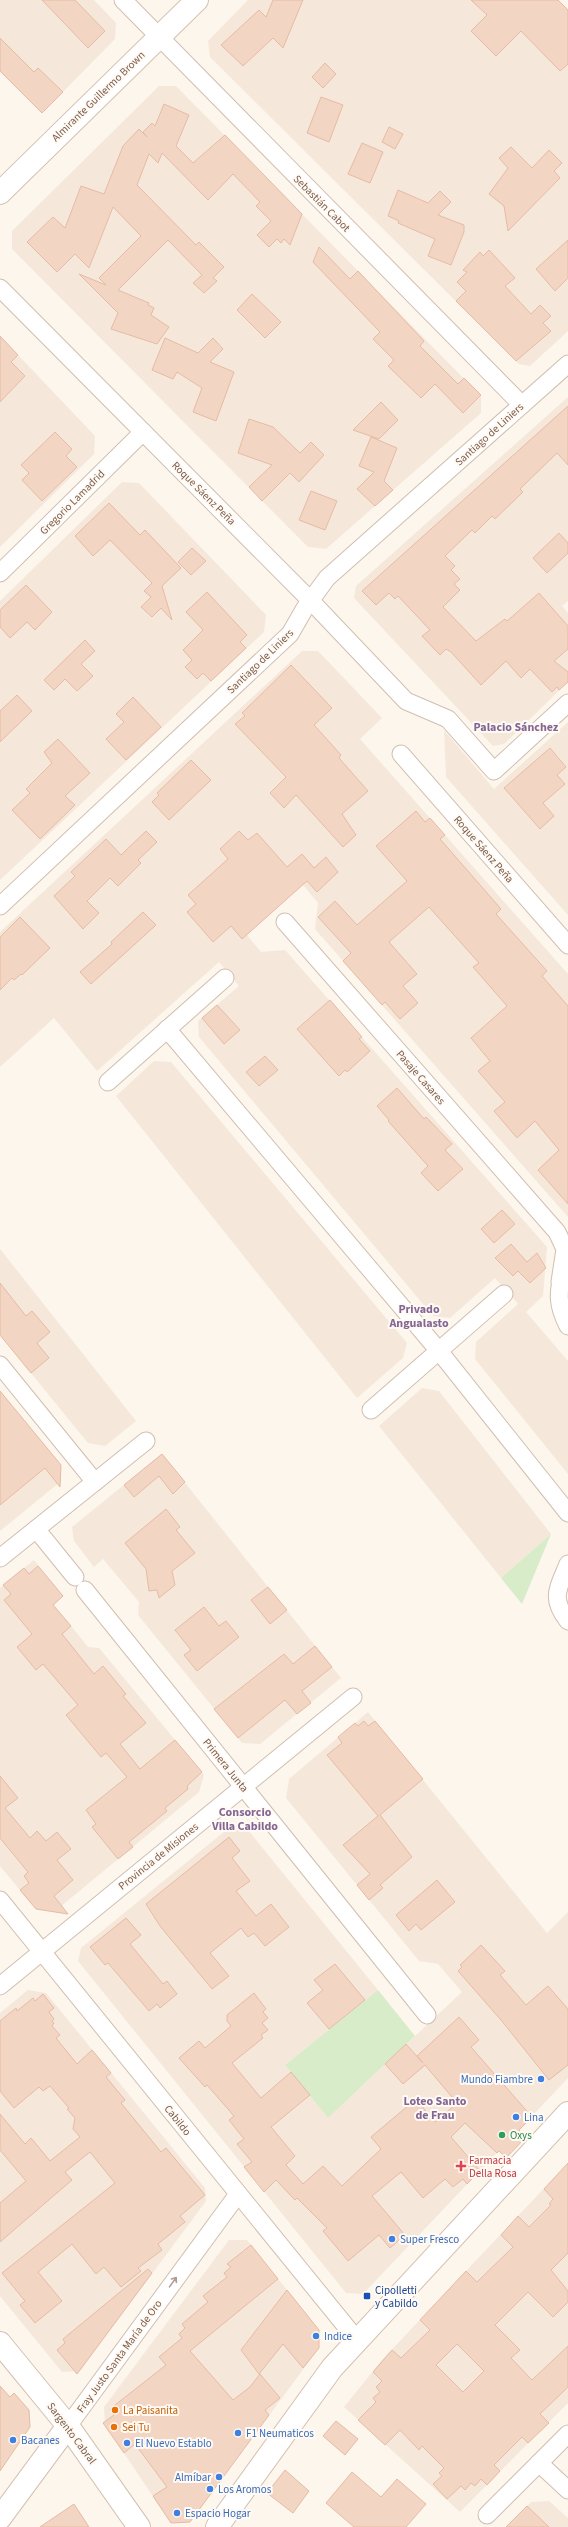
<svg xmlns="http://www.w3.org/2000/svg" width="568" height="2527" font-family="'Source Sans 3',sans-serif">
<rect width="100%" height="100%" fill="#fdf6ec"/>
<g fill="#f5e8da">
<path d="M0,0H94L116,23L115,39L42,113L0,71Z"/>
<path d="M248,0H558L568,10V331L530,366L519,364L210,57L208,41Z"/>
<path d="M159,86H176L481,396V413L326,549L308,547L12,249V231Z"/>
<path d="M0,336L95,436L94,454L0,547Z"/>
<path d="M568,397V601L562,606L568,613V682L504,744L493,746L354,598L356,586Z"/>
<path d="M122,482L139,483L266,615L264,632L0,880V601Z"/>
<path d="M302,651H318L382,718L360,739L568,974V1217L315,929L318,903L303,885L247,935L261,952L285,950L547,1247L543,1296L526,1312L568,1361V1474L475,1359L476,1342L518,1304L495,1278L450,1318L433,1316L199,1037L198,1021L239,986L219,962L97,1071L54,1018L0,1067V932Z"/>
<path d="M568,722V915L446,777L444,730L494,789Z"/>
<path d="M154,1061L171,1062L407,1343L403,1358L357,1398L116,1096Z"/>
<path d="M0,1249L136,1421L105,1446L88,1443L0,1335Z"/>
<path d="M422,1388L439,1391L551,1534L501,1578L379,1426Z"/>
<path d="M0,1391L61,1465L60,1482L0,1531Z"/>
<path d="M162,1454L341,1678L260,1744L242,1743L138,1615L139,1602L103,1559L94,1567L74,1541L72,1527Z"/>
<path d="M34,1560L63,1596L54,1605L88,1647L99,1648L204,1775L199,1792L54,1912L36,1909L0,1866V1588Z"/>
<path d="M368,1712L547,1933L568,1912V2078L363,2294L346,2293L78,1961L81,1948L230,1827L248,1830L378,1990L285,2065L328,2118L462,1992L438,1964L419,1961L286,1798L289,1779Z"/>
<path d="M28,1990L46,1993L205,2188L206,2201L80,2371L62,2372L0,2296V2013Z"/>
<path d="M568,2163V2403L460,2512L344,2407L382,2360Z"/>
<path d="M229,2240H247L319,2330V2348L190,2522L171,2523L105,2425L104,2407Z"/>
<path d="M549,2501L568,2518V2527H506L531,2502Z"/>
</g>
<g fill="#d8ecc9">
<path d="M551,1534L522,1604L501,1578Z"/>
<path d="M378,1990L415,2036L328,2118L285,2065Z"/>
</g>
<g fill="#f3d5c3" stroke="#e6bba3" fill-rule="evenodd">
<path d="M42,0H75L105,31L88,48Z"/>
<path d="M273,0H303L283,48L273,38L243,66L221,45L259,10L266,17Z"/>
<path d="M471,0H558L568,10V64L560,71L521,31L496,56L471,31L487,15Z"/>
<path d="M0,38L34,72L38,68L63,92L42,113L0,71Z"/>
<path d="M325,63L336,74L323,88L312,77Z"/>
<path d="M321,97L343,105L329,142L307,133Z"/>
<path d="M164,104L189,115L176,146L193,163L225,135L302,214L290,245L284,239L281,243L277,239L269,247L257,235L271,221L256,206L260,202L233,174L208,200L162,153L158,163L149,154L137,185L196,245L199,242L224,267L213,278L217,281L204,293L193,283L202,275L168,240L118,290L149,303L148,305L154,308L151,315L169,327L157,344L111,329L118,313L79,274L106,285L99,278L141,236L113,207L89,268L75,254L57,272L27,242L53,217L65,228L81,186L104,194L123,146L139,129L147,137L143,132L152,123L155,126Z"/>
<path d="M389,127L403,134L395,149L382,142Z"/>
<path d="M362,143L383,152L370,183L348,174Z"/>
<path d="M511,147L532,168L549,150L562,163L554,171L560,178L508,231L504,206L489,194L508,168L499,158Z"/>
<path d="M398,190L428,203L440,191L451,202L438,215L464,225V232L451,265L428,256L435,239L398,223L399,221L388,216Z"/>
<path d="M568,240V278L555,291L536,269Z"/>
<path d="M319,247L350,279L358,271L424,341L420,346L458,384L464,378L481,395L463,413L435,384L421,398L388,366L394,360L373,339L380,332L313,262Z"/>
<path d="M489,250L515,278L505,286L531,314L540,305L551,316L543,323L551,331L516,361L456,301L466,291L457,282L467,272L463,270L480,252L483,256Z"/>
<path d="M252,294L281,322L265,338L237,310Z"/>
<path d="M0,336L18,355L11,362L25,376L0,402Z"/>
<path d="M165,338L198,353L213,338L223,349L210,362L234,372L216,421L193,412L202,388L177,372L173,379L152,370Z"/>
<path d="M381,402L398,420L379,439L353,430Z"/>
<path d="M568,406V465L557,453L520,489L523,492L495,519L492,516L475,533L472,530L445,556L455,566L451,570L460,579L454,584L460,590L443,607L476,641L505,619L507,621L539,593L568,626V649L554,661L568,672V682L559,690L557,687L552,692L530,669L521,678L506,661L481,685L451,652L446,649L440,655L422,636L430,630L398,596L395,599L389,593L376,605L362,591Z"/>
<path d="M249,419L273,427L300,453L311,442L324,455L299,482L290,473L262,501L249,487L272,465L238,453Z"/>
<path d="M55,432L72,449L66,456L77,467L42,501L22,480L29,473L21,465Z"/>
<path d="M371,437L397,448L384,481L393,490L375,506L357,489L374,472L359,466Z"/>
<path d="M311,491L337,501L325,530L299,520Z"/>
<path d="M109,503L140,535L145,530L181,568L162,586L172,620L161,608L152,617L141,607L151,597L144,591L152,583L110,540L93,556L75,536Z"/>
<path d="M559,533L568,543V553L547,573L533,558Z"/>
<path d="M192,548L206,561L191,575L178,562Z"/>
<path d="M26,585L52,612L35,630L27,622L10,638L0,627V610Z"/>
<path d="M207,592L247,635L240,642L246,648L211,681L203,673L197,679L185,667L192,660L183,650L203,630L186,612Z"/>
<path d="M85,640L95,651L81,664L93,676L77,691L65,679L54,690L44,680Z"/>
<path d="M291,665L332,708L314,725L341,755L339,758L368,791L342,814L356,835L343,847L296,795L284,808L270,793L286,777L235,724L245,716L242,713Z"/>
<path d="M17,695L32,711L0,742V711Z"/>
<path d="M133,697L161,727L126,760L106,739L124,722L116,714Z"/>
<path d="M58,739L90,773L65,796L75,805L40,839L12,810L30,793L26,789L52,763L44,752Z"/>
<path d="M550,748L566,767L557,775L565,784L543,803L554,816L540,829L504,788Z"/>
<path d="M191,760L211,780L169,820L152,802L159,795L157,793Z"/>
<path d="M416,811L425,822L430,818L445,835L440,839L501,909L496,914L547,971L542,976L568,1006V1204L538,1170L559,1150L535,1121L517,1138L494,1111L505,1102L478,1071L490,1061L471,1038L507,1006L473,967L479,963L429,907L389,942L417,974L403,986L418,1003L400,1019L385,1002L382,1005L343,961L351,953L318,917L335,901L357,925L407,881L376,846Z"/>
<path d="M146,831L157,842L138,860L141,863L118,886L110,878L87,901L99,913L83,929L54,896L75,876L71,872L106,839L121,855Z"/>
<path d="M239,831L248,840L257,833L287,867L302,854L314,868L326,857L338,872L317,892L307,881L242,939L231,926L213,942L187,912L196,904L188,895L228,859L220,849Z"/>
<path d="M143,912L156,925L91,984L80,972L112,944L111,942Z"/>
<path d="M20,917L50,948L22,975L21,974L14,980L12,978L0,990V937Z"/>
<path d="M330,1000L362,1037L359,1039L370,1051L347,1072L345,1070L339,1076L297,1029Z"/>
<path d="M217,1005L240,1030L224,1044L202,1018Z"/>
<path d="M265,1056L278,1070L259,1086L246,1072Z"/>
<path d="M397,1088L424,1119L426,1117L452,1144L445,1150L463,1169L438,1191L421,1173L428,1166L388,1121L389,1120L377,1106Z"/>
<path d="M502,1210L515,1224L494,1243L481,1229Z"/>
<path d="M511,1244L527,1262L537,1253L546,1268L530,1283L518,1271L513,1276L495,1258Z"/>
<path d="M0,1283L26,1316L32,1311L50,1332L37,1343L49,1358L31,1373L0,1335Z"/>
<path d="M0,1391L61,1465L60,1487L45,1468L0,1505Z"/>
<path d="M162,1454L185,1482L173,1494L159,1476L134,1497L124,1485Z"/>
<path d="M166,1509L180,1527L176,1530L195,1553L172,1571L175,1585L159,1598L157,1590L149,1591L146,1569L125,1543Z"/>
<path d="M38,1566L63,1596L53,1605L71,1626L62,1634L94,1674L103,1666L126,1694L123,1696L146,1723L120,1744L140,1769L175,1740L202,1772L187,1786L188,1789L165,1808L167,1811L129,1842L133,1847L118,1859L92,1827L96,1824L86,1810L127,1777L106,1753L101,1757L66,1715L78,1705L43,1664L36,1670L17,1647L32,1634L4,1600L11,1594L3,1585L24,1568L29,1574Z"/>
<path d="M268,1587L287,1610L270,1624L251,1600Z"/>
<path d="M204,1607L219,1626L226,1621L239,1637L197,1671L184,1655L191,1650L175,1630Z"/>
<path d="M315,1646L332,1667L302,1691L311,1703L297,1714L285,1700L238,1738L214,1709L284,1654L293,1664Z"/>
<path d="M364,1721L368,1726L375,1721L423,1779L380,1815L412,1857L380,1885L383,1888L369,1900L357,1885L370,1874L343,1845L378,1816L327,1755L342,1743L338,1737L355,1723L358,1726Z"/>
<path d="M0,1776L18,1798L5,1808L30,1838L37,1831L46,1841L57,1832L71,1849L57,1860L73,1880L54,1896L68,1914L36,1909L20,1890L29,1883L24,1876L28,1872L0,1838Z"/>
<path d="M229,1837L240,1851L232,1858L250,1881L236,1891L256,1916L271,1904L289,1927L265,1946L254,1933L248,1937L241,1928L210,1953L229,1976L212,1989L160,1926L146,1904Z"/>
<path d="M437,1880L455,1902L421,1930L416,1924L409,1931L396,1915Z"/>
<path d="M126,1918L141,1935L130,1944L163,1984L167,1981L177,1994L160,2008L157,2004L149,2011L108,1963L105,1965L90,1947Z"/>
<path d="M481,1945L505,1971L500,1975L526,2005L548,1986L568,2009V2065L549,2080L501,2020L458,1971L462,1967L460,1965Z"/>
<path d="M335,1964L365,2000L329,2029L307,2003L323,1990L314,1980Z"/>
<path d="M254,1993L266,2009L263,2012L268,2018L262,2023L268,2030L261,2035L263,2038L232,2063L261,2098L291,2072L310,2095L271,2127L295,2156L286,2165L303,2184L323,2166L342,2186L381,2149L371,2137L416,2099L435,2122L457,2103L425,2065L403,2084L385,2064L406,2044L423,2063L417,2056L459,2017L479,2040L471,2047L532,2117L519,2130L525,2138L506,2158L499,2151L497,2153L465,2123L451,2137L480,2171L467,2184L463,2179L453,2187L445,2179L423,2198L401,2172L372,2196L405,2235L390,2248L379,2235L348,2261L323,2231L327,2228L297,2198L295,2200L276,2180L264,2192L244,2167L252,2162L237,2144L244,2139L229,2120L234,2116L207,2085L205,2087L179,2058L199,2041L205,2048L231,2026L227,2021V2015Z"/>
<path d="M43,1994L54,2008L49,2012L54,2019L52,2021L54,2023L52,2026L60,2035L56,2038L77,2064L92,2050L111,2073L106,2077L125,2100L121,2103L161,2152L166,2148L205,2195L180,2216L185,2222L158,2244L162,2250L138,2268L141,2271L121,2287L104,2267L96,2274L72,2244L38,2272L62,2301L35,2323L20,2305L25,2301L2,2273L115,2183L90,2152L65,2172L72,2180L0,2242V2203L26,2181L0,2150V2114L25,2144L31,2138L50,2161L80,2137L73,2129L75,2118L67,2109L69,2108L50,2086L43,2091L39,2087L14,2108L0,2091V2021L16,2008L17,2011L33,1998L35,2001Z"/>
<path d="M568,2163V2253L551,2270L568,2291V2302L553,2317L528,2292L495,2325L520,2350L511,2358L532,2380L568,2346V2387L540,2414L549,2423L528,2443L522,2437L494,2465L500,2471L487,2485L481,2479L475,2486L471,2483L465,2490L461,2486L447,2499L433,2484L442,2476L439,2473L444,2468L422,2446L419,2450L400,2430L385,2445L358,2420L376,2402L373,2398L380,2392L376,2387L382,2381L373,2372L392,2350L401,2358L430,2330L420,2320L466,2271L477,2282L513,2247L501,2235L518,2216L529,2227L551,2205L549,2204L553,2199L544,2189ZM457,2344L484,2371L463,2392L436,2365Z"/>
<path d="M251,2245L278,2279L190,2351L233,2400L250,2387L260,2374L280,2398L265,2410L269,2415L190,2522L171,2523L153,2496L167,2487L135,2444L124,2453L103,2423L114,2415L110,2409L166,2365L159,2357L182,2338L179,2334L185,2328L182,2324L208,2302L203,2296L227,2277L224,2273L231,2267L227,2264Z"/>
<path d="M148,2269L152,2273L77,2374L57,2350L65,2343L63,2339Z"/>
<path d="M287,2290L319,2330V2348L303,2368L283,2344L259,2374L241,2350Z"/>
<path d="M0,2386L10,2397L14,2393L29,2410L30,2427L0,2471Z"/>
<path d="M336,2421L358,2439L345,2455L323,2436Z"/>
<path d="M285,2470L309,2491L293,2513L267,2493Z"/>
<path d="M352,2472L381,2497L397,2479L426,2504L406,2527H354L326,2503Z"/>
<path d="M74,2504L89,2527H40Z"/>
<path d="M527,2506L549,2527H506Z"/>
</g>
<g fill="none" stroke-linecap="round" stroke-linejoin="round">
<g stroke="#d1beb0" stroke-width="19">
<g id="street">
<path d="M123,0L522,405"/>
<path d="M0,288L310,600L406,701L448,719L494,771L568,703"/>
<path d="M0,573L143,432"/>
<path d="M401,754L568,945"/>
<path d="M0,906L290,634L305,608L327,578L568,364"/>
<path d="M285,922L557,1232L565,1249L560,1282"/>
<path d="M167,1029L439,1351L568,1513"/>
<path d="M108,1082L225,978"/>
<path d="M565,1271C556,1291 558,1307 568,1326"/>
<path d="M0,1365L95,1482"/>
<path d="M371,1410L504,1294"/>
<path d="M36,1529L75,1577"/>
<path d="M0,1558L146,1441"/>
<path d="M568,1564C558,1589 550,1598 568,1621"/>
<path d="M85,1590L427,2015"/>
<path d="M0,1900L357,2340"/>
<path d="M0,1986L353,1697"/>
<path d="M68,2426L238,2194"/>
<path d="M539,2463L568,2490"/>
<path d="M487,2515L568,2434"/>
</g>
</g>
<g stroke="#d6c0b0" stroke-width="24">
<g id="secondary">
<path d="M0,193L197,0"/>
<path d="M0,2343L68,2426L139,2527"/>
<path d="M0,2518L68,2426"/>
<path d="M217,2527L332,2368L568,2113"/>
</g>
</g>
<use href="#street" stroke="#fff" stroke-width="17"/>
<use href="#secondary" stroke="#fff" stroke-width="22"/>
</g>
<defs><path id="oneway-shaft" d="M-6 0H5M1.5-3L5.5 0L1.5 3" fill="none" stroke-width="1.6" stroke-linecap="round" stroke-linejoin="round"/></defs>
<use stroke="#af9d94" href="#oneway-shaft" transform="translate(173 2282) rotate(-54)"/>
<g fill="#3f7fe0" stroke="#fffaf3" stroke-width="1.5">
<circle cx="541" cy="2079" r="4"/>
<circle cx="516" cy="2117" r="4"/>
<circle cx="392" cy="2239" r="4"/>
<circle cx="316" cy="2336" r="4"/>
<circle cx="238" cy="2433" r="4"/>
<circle cx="13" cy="2440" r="4"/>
<circle cx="127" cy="2443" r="4"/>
<circle cx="219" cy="2477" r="4"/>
<circle cx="210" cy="2489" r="4"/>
<circle cx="177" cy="2513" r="4"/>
</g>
<circle fill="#2e9e5b" stroke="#fffaf3" stroke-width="1.5" cx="502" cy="2135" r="4"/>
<path fill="#e0444e" stroke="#fffaf3" stroke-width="1.5" d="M459 2160h4v4h4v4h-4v4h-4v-4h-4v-4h4z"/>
<rect fill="#1a4fb4" stroke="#fffaf3" stroke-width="1.5" x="363" y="2292" width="8" height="8" rx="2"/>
<g fill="#e8710a" stroke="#fffaf3" stroke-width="1.5">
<circle cx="115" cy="2410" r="4"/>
<circle cx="114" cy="2427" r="4"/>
</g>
<g text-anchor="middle" stroke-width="4" stroke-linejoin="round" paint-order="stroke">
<g font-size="11" fill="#7a5c4d" stroke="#fffaf3">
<text transform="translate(98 96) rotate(-44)" y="4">Almirante Guillermo Brown</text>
<text transform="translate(322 203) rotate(45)" y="4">Sebastián Cabot</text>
<text transform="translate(489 434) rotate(-42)" y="4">Santiago de Liniers</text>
<text transform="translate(204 493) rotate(45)" y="4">Roque Sáenz Peña</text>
<text transform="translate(72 502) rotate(-45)" y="4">Gregorio Lamadrid</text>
<text transform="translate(260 661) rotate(-44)" y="4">Santiago de Liniers</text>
<text transform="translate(484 849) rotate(49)" y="4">Roque Sáenz Peña</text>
<text transform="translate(421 1077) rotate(49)" y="4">Pasaje Casares</text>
<text transform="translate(226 1765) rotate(51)" y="4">Primera Junta</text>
<text transform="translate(158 1856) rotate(-39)" y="4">Provincia de Misiones</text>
<text transform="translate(178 2120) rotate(51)" y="4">Cabildo</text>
<text transform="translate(119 2356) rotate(-54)" y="4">Fray Justo Santa María de Oro</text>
<text transform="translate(72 2433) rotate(53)" y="4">Sargento Cabral</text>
</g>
<g font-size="11" fill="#366cbe" stroke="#fffaf3" text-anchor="start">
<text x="533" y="2083" text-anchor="end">Mundo Fiambre</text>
<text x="524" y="2121">Lina</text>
<text x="400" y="2243">Super Fresco</text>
<text x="324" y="2340">Indice</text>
<text x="246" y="2437">F1 Neumaticos</text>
<text x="21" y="2444">Bacanes</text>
<text x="135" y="2447">El Nuevo Establo</text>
<text x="211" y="2481" text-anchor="end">Almíbar</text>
<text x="218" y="2493">Los Aromos</text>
<text x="185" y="2517">Espacio Hogar</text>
</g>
<g font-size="11" fill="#27864d" stroke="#fffaf3" text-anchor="start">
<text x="510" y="2139">Oxys</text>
</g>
<g font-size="11" fill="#be3a42" stroke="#fffaf3" text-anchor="start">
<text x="469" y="2164">Farmacia<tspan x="469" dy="13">Della Rosa</tspan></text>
</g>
<g font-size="11" fill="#164399" stroke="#fffaf3" text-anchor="start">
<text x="375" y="2294">Cipolletti<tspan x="375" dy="13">y Cabildo</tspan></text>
</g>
<g font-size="11" fill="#c56008" stroke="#fffaf3" text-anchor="start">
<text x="123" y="2414">La Paisanita</text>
<text x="122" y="2431">Sei Tu</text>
</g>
<g font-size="12" font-weight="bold" fill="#846695" stroke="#fffaf3">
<text x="516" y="731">Palacio Sánchez</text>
<text x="419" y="1313">Privado<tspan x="419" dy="14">Angualasto</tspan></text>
<text x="245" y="1816">Consorcio<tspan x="245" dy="14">Villa Cabildo</tspan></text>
<text x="435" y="2105">Loteo Santo<tspan x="435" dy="14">de Frau</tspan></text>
</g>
</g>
</svg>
